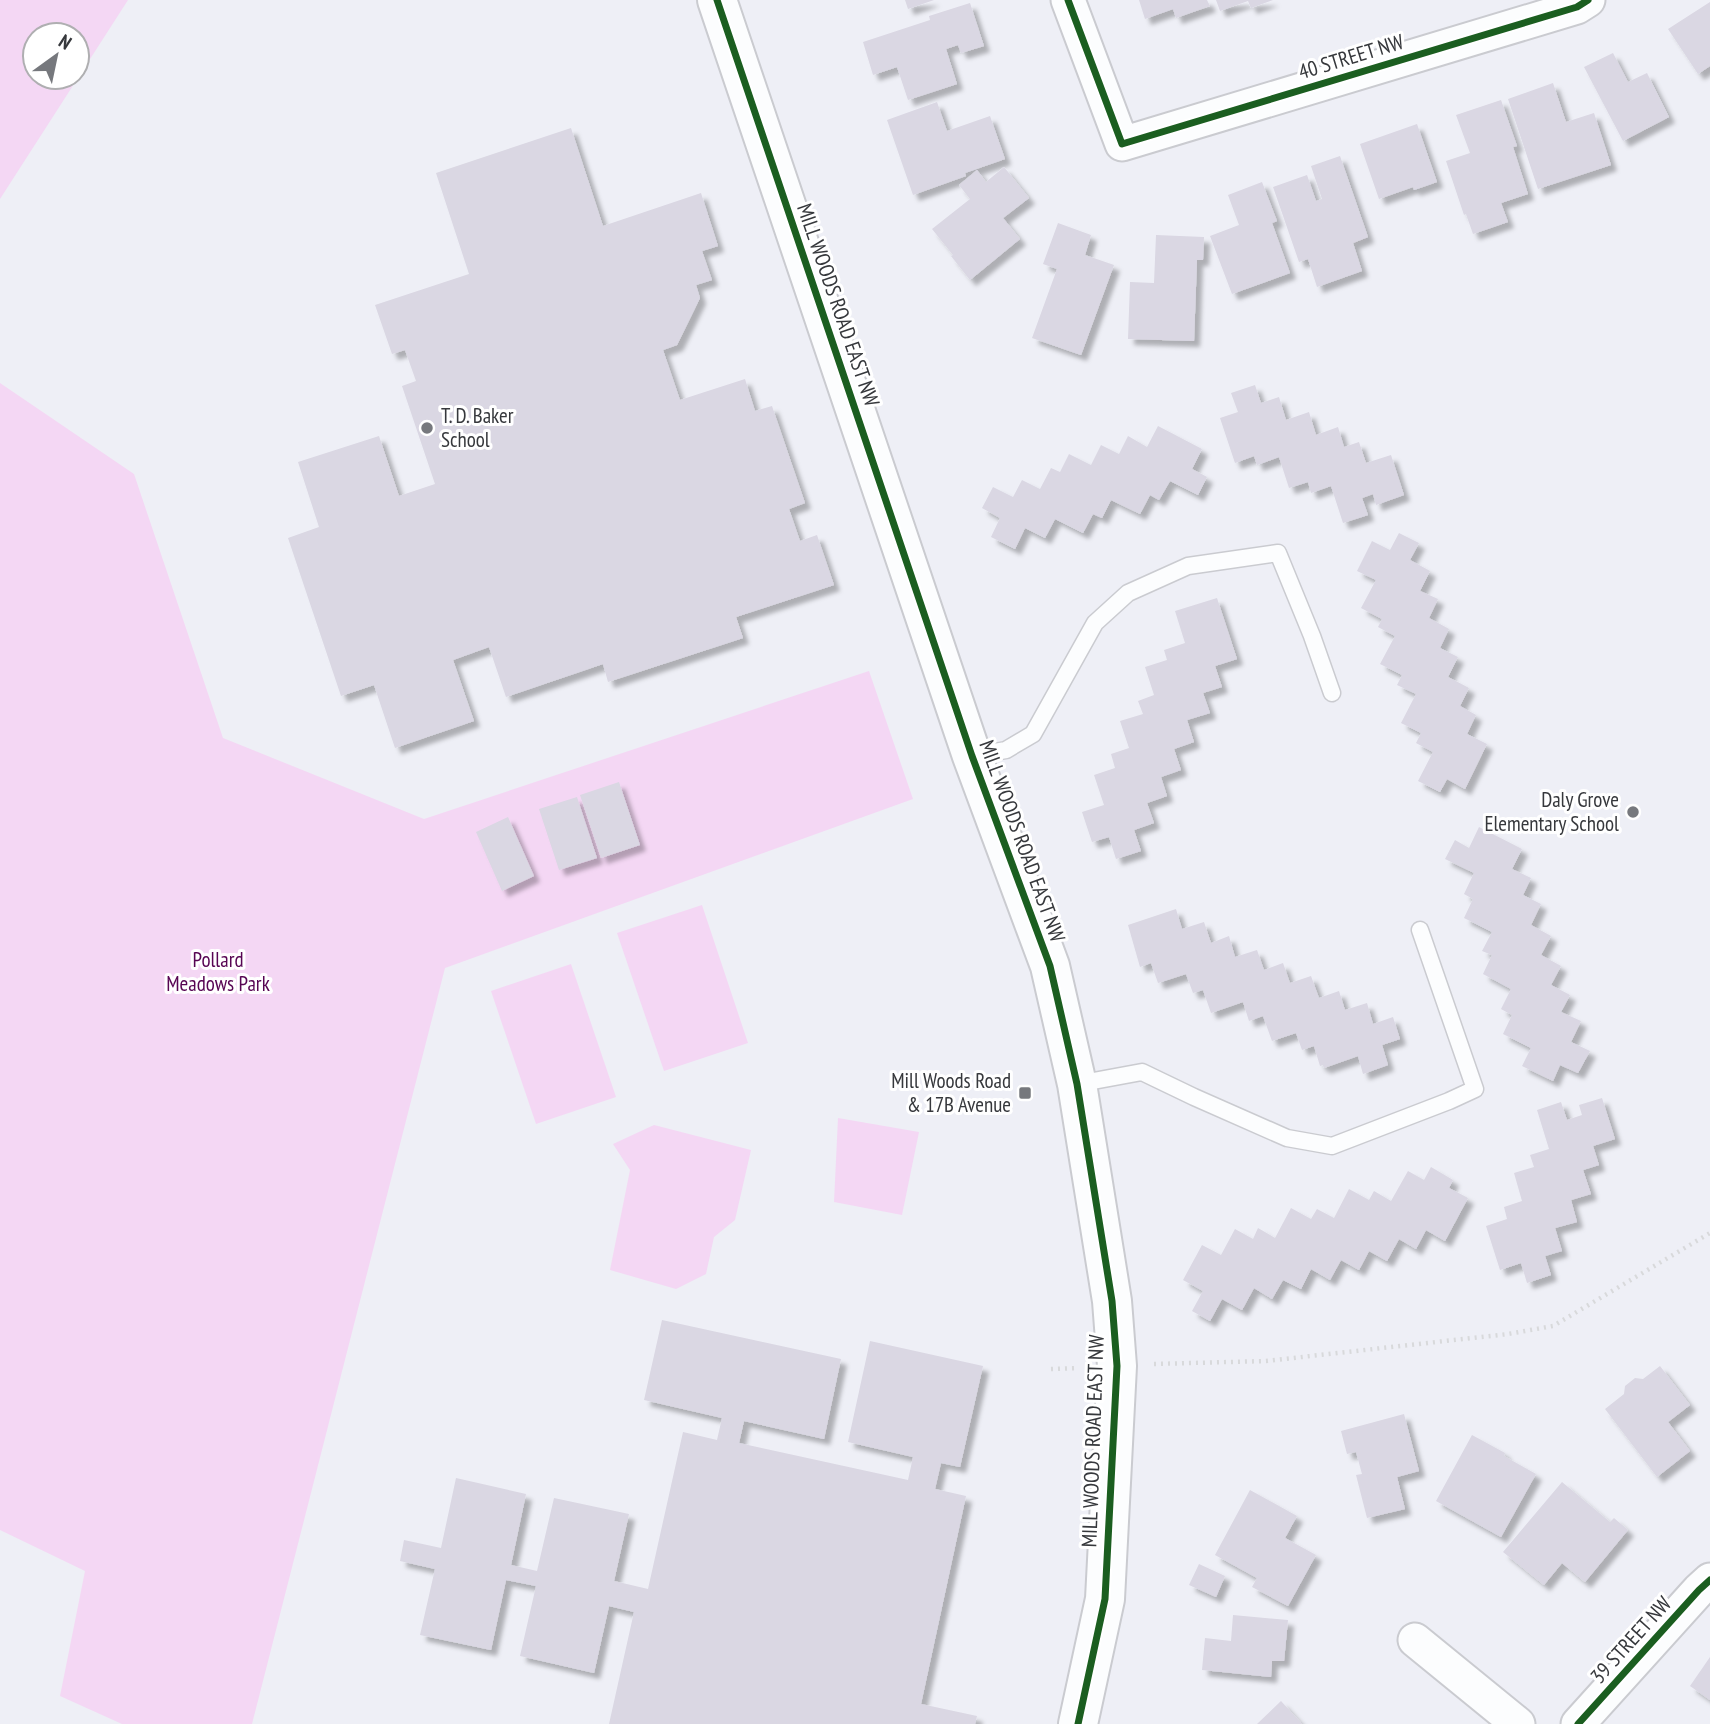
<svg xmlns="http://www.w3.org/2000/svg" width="1710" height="1724" font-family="'PT Sans Narrow',sans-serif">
<defs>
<filter id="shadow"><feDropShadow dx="6" dy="6" stdDeviation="2" flood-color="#0004"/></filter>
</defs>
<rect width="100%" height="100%" fill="#eeeff6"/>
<g fill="#f4d7f4" fill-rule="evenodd">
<path d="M0,0H128L0,199ZM35,35H77V77H35Z"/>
<path d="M0,383L134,474L223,738L424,819L869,671L913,799L445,968L252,1724H122L60,1696L85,1571L0,1530Z"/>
<path d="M702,905L748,1043L664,1071L617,933Z"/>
<path d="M571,964L616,1097L536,1124L491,991Z"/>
<path d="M838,1118L919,1132L902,1215L834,1202Z"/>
<path d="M654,1125L751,1150L735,1220L714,1237L706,1274L676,1289L610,1270L630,1170L613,1144Z"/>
</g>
<g fill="#dad7e3" filter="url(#shadow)">
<path d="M905,0H934L908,9Z"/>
<path d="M1139,0H1207L1210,6L1176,18L1173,9L1145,19Z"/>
<path d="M1216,0H1273L1251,8L1248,1L1220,11Z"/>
<path d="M1710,2V66L1698,74L1668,29Z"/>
<path d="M970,3L984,46L961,53L958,45L946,49L957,84L908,100L897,67L873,75L863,42L930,20L929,16Z"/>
<path d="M1613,53L1628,82L1647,73L1669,117L1623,141L1584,67Z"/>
<path d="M1553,83L1566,122L1594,113L1611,165L1538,189L1508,99Z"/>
<path d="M1501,100L1517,146L1513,147L1528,194L1501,203L1508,222L1473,234L1466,214L1464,215L1446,161L1470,153L1456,115Z"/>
<path d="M937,102L947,131L990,116L1005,159L965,173L966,176L913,195L887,120Z"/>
<path d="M1417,124L1437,182L1414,190L1413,187L1379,199L1360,144Z"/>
<path d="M571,128L603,226L701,193L718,246L702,251L712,280L696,285L700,298L677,345L663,350L680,400L745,379L755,411L772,406L805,503L789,509L800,541L817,535L834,585L736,617L743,638L608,682L603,664L506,697L489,647L453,660L474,721L395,748L374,685L341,696L288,538L319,527L298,462L379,436L399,496L435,484L402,386L416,381L405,350L392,354L375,305L469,274L436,173Z"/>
<path d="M1340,156L1368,237L1353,243L1362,271L1317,287L1308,259L1299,262L1273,187L1307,175L1316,201L1322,199L1311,166Z"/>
<path d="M1004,167L1029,198L1003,218L1020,239L970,280L951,256L953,255L932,229L970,199L959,185L977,170L986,182Z"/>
<path d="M1262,182L1277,221L1272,223L1290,273L1232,294L1210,236L1239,225L1228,195Z"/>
<path d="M1058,223L1091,235L1085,255L1114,265L1081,355L1032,338L1057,269L1043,264Z"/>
<path d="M1156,235L1204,237L1203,260H1197L1194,341L1128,339L1130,282L1154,283Z"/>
<path d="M1255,385L1261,403L1279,397L1286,420L1309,412L1316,435L1338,427L1344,447L1359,442L1366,463L1391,455L1404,495L1376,505L1373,494L1362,498L1368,515L1343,523L1331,486L1311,493L1308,482L1289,488L1279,457L1257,465L1254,456L1235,463L1220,418L1238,412L1231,393Z"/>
<path d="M1158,426L1202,449L1192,469L1207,477L1198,495L1170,481L1159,500L1150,495L1140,514L1111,500L1102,518L1093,514L1083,533L1055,519L1045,538L1025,528L1015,549L991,537L1000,518L982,508L993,487L1013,497L1022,480L1040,489L1051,468L1060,472L1069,454L1091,465L1101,445L1119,454L1128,436L1147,447Z"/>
<path d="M1399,533L1419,543L1410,560L1430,571L1420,591L1438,599L1429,618L1449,629L1440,648L1458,657L1448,677L1469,688L1460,706L1476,715L1467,734L1487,744L1465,789L1447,779L1440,792L1418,781L1433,752L1416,743L1421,733L1401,723L1416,694L1397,685L1402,675L1380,664L1395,636L1378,627L1382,619L1361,608L1376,580L1357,571L1372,541L1390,550Z"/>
<path d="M1217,598L1237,659L1215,666L1222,687L1203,693L1210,713L1187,720L1194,742L1174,749L1181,770L1161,777L1167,796L1147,803L1154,823L1134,830L1141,851L1116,859L1109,837L1092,842L1082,812L1104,805L1094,775L1115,768L1111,754L1129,748L1120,721L1143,714L1138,701L1154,695L1145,667L1167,660L1164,650L1185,643L1175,611Z"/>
<path d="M619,782L640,845L601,858L580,795Z"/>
<path d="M577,797L597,858L559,870L539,809Z"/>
<path d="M508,817L534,876L502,891L476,832Z"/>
<path d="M1479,827L1522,849L1512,869L1531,878L1523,895L1541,904L1531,925L1551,936L1541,955L1561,966L1551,985L1570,995L1561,1012L1581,1021L1571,1042L1590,1051L1578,1073L1560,1065L1553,1081L1522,1066L1531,1048L1503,1034L1512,1015L1501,1009L1511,989L1483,974L1492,955L1482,951L1492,932L1464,918L1473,899L1464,894L1474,873L1445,859L1455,840L1469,848Z"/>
<path d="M1176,909L1182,929L1204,922L1211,943L1229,936L1235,957L1257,950L1264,970L1283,963L1290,983L1311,976L1319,998L1339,991L1345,1010L1367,1003L1373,1024L1393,1017L1400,1039L1382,1045L1388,1065L1363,1074L1358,1056L1324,1068L1323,1065L1320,1066L1314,1046L1302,1050L1296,1033L1272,1041L1263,1016L1249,1021L1243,1002L1211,1013L1203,990L1193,993L1186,974L1158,983L1151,963L1140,967L1128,925Z"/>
<path d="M1602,1098L1615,1139L1593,1146L1599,1165L1583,1170L1591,1194L1571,1200L1577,1222L1555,1228L1562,1251L1545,1256L1551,1275L1527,1283L1521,1263L1500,1270L1486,1226L1507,1219L1504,1207L1522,1201L1514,1173L1534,1167L1530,1155L1549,1149L1537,1110L1561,1102L1567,1120L1582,1115L1579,1105Z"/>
<path d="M1431,1167L1453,1180L1449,1188L1468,1198L1445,1241L1426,1230L1416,1249L1399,1239L1387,1261L1369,1251L1359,1270L1341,1260L1330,1280L1311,1269L1301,1289L1283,1280L1272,1299L1254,1288L1242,1310L1222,1299L1210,1321L1192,1311L1203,1291L1183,1280L1202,1245L1221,1255L1235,1229L1253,1239L1258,1228L1275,1238L1291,1208L1311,1219L1317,1209L1334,1218L1349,1189L1369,1200L1374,1191L1391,1201L1408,1171L1424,1180Z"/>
<path d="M662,1320L841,1359L824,1439L744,1421L739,1443L908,1480L913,1457L848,1442L870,1341L983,1366L960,1467L941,1463L935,1489L966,1496L921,1704L977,1716L975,1724H609L634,1612L609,1606L594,1673L520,1656L536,1586L506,1580L491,1650L420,1635L435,1569L400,1561L404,1540L441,1548L456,1478L526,1494L511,1565L537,1571L554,1498L629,1514L614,1581L648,1589L683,1432L717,1440L722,1418L644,1400Z"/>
<path d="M1660,1366L1690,1405L1668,1422L1690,1451L1657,1477L1605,1409L1624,1394L1625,1386L1635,1378L1643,1379Z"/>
<path d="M1404,1414L1419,1471L1397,1477L1405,1509L1367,1518L1356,1475L1362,1474L1356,1452L1347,1454L1341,1431Z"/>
<path d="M1472,1435L1505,1453L1504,1456L1536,1474L1501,1537L1436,1501Z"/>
<path d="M1562,1482L1610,1522L1614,1518L1628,1530L1585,1582L1562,1563L1544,1585L1503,1552Z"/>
<path d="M1250,1490L1297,1516L1285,1538L1316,1555L1288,1606L1252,1587L1257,1578L1215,1555Z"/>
<path d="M1199,1564L1225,1576L1216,1597L1189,1585Z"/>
<path d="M1233,1615L1288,1620L1284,1661H1272L1271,1677L1202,1670L1205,1638L1231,1641Z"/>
<path d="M1710,1657V1700L1690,1686Z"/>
<path d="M1281,1701L1302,1724H1257Z"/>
</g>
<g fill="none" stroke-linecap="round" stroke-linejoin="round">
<g stroke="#cacbd0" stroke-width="19">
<g id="service">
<path d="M972,756L1006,750L1033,734L1095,623L1128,593L1188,566L1278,553L1312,636L1332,693"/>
<path d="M1077,1084L1142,1072L1194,1097L1287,1138L1332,1146L1449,1101L1475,1089L1420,930"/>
</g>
</g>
<g stroke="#cacbd0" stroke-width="37">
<g id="minor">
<path d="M1068,0L1122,144L1577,7L1588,0"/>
<path d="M1415,1640L1518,1724"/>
<path d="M1578,1724L1699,1590L1710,1580"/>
</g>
</g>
<g stroke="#cacbd0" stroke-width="42">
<path id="tertiary" d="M717,0L972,756L1050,966L1077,1084L1112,1301L1117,1366L1105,1599L1078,1724"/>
</g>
<g stroke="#d8d9db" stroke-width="4.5" stroke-dasharray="2 5" stroke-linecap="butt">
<path d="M1154,1364L1266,1361L1508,1334L1553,1326L1710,1233"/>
<path d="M1051,1369L1079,1368"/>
</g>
<use href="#service" stroke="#fcfdfe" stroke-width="16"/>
<use href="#minor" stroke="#fcfdfe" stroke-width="33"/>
<use href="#tertiary" stroke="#fcfdfe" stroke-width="38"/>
<g stroke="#fff" stroke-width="11">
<g id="cycleway">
<path d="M717,0L972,756L1050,966L1077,1084L1112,1301L1117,1366L1105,1599L1078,1724"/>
<path d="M1068,0L1122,144L1577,7L1588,0"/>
<path d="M1578,1724L1699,1590L1710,1580"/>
</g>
</g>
<use href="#cycleway" stroke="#1b5e20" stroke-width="7"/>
</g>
<g fill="#76787d" stroke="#fff" stroke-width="2.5">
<circle cx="427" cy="428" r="7"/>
<circle cx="1633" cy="812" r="7"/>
<rect x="1018" y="1086" width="14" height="14" rx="3.5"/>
</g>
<g text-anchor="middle" stroke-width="6" stroke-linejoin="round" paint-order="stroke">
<g font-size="21" fill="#36383c" stroke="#fff">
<text transform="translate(1351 57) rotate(-17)" y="7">40 STREET NW</text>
<text transform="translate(838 305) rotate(71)" y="7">MILL WOODS ROAD EAST NW</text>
<text transform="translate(1022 841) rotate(70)" y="7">MILL WOODS ROAD EAST NW</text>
<text transform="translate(1093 1441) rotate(-88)" y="7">MILL WOODS ROAD EAST NW</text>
<text transform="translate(1631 1640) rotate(-48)" y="7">39 STREET NW</text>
</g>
<g font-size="21" fill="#36383c" stroke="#fff" text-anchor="end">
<text x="441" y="423" text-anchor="start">T. D. Baker<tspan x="441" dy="24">School</tspan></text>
<text x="1619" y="807">Daly Grove<tspan x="1619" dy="24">Elementary School</tspan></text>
<text x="1011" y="1088">Mill Woods Road<tspan x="1011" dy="24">&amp; 17B Avenue</tspan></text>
</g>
<g font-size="21" fill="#570553" stroke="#fff">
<text x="218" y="967">Pollard<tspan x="218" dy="24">Meadows Park</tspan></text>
</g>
</g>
<g transform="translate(56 56) rotate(33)"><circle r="33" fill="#ffffff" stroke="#afafb1" stroke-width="2"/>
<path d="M0-5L12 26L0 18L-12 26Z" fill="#76787d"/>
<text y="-10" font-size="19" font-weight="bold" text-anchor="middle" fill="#36383c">N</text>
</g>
</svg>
